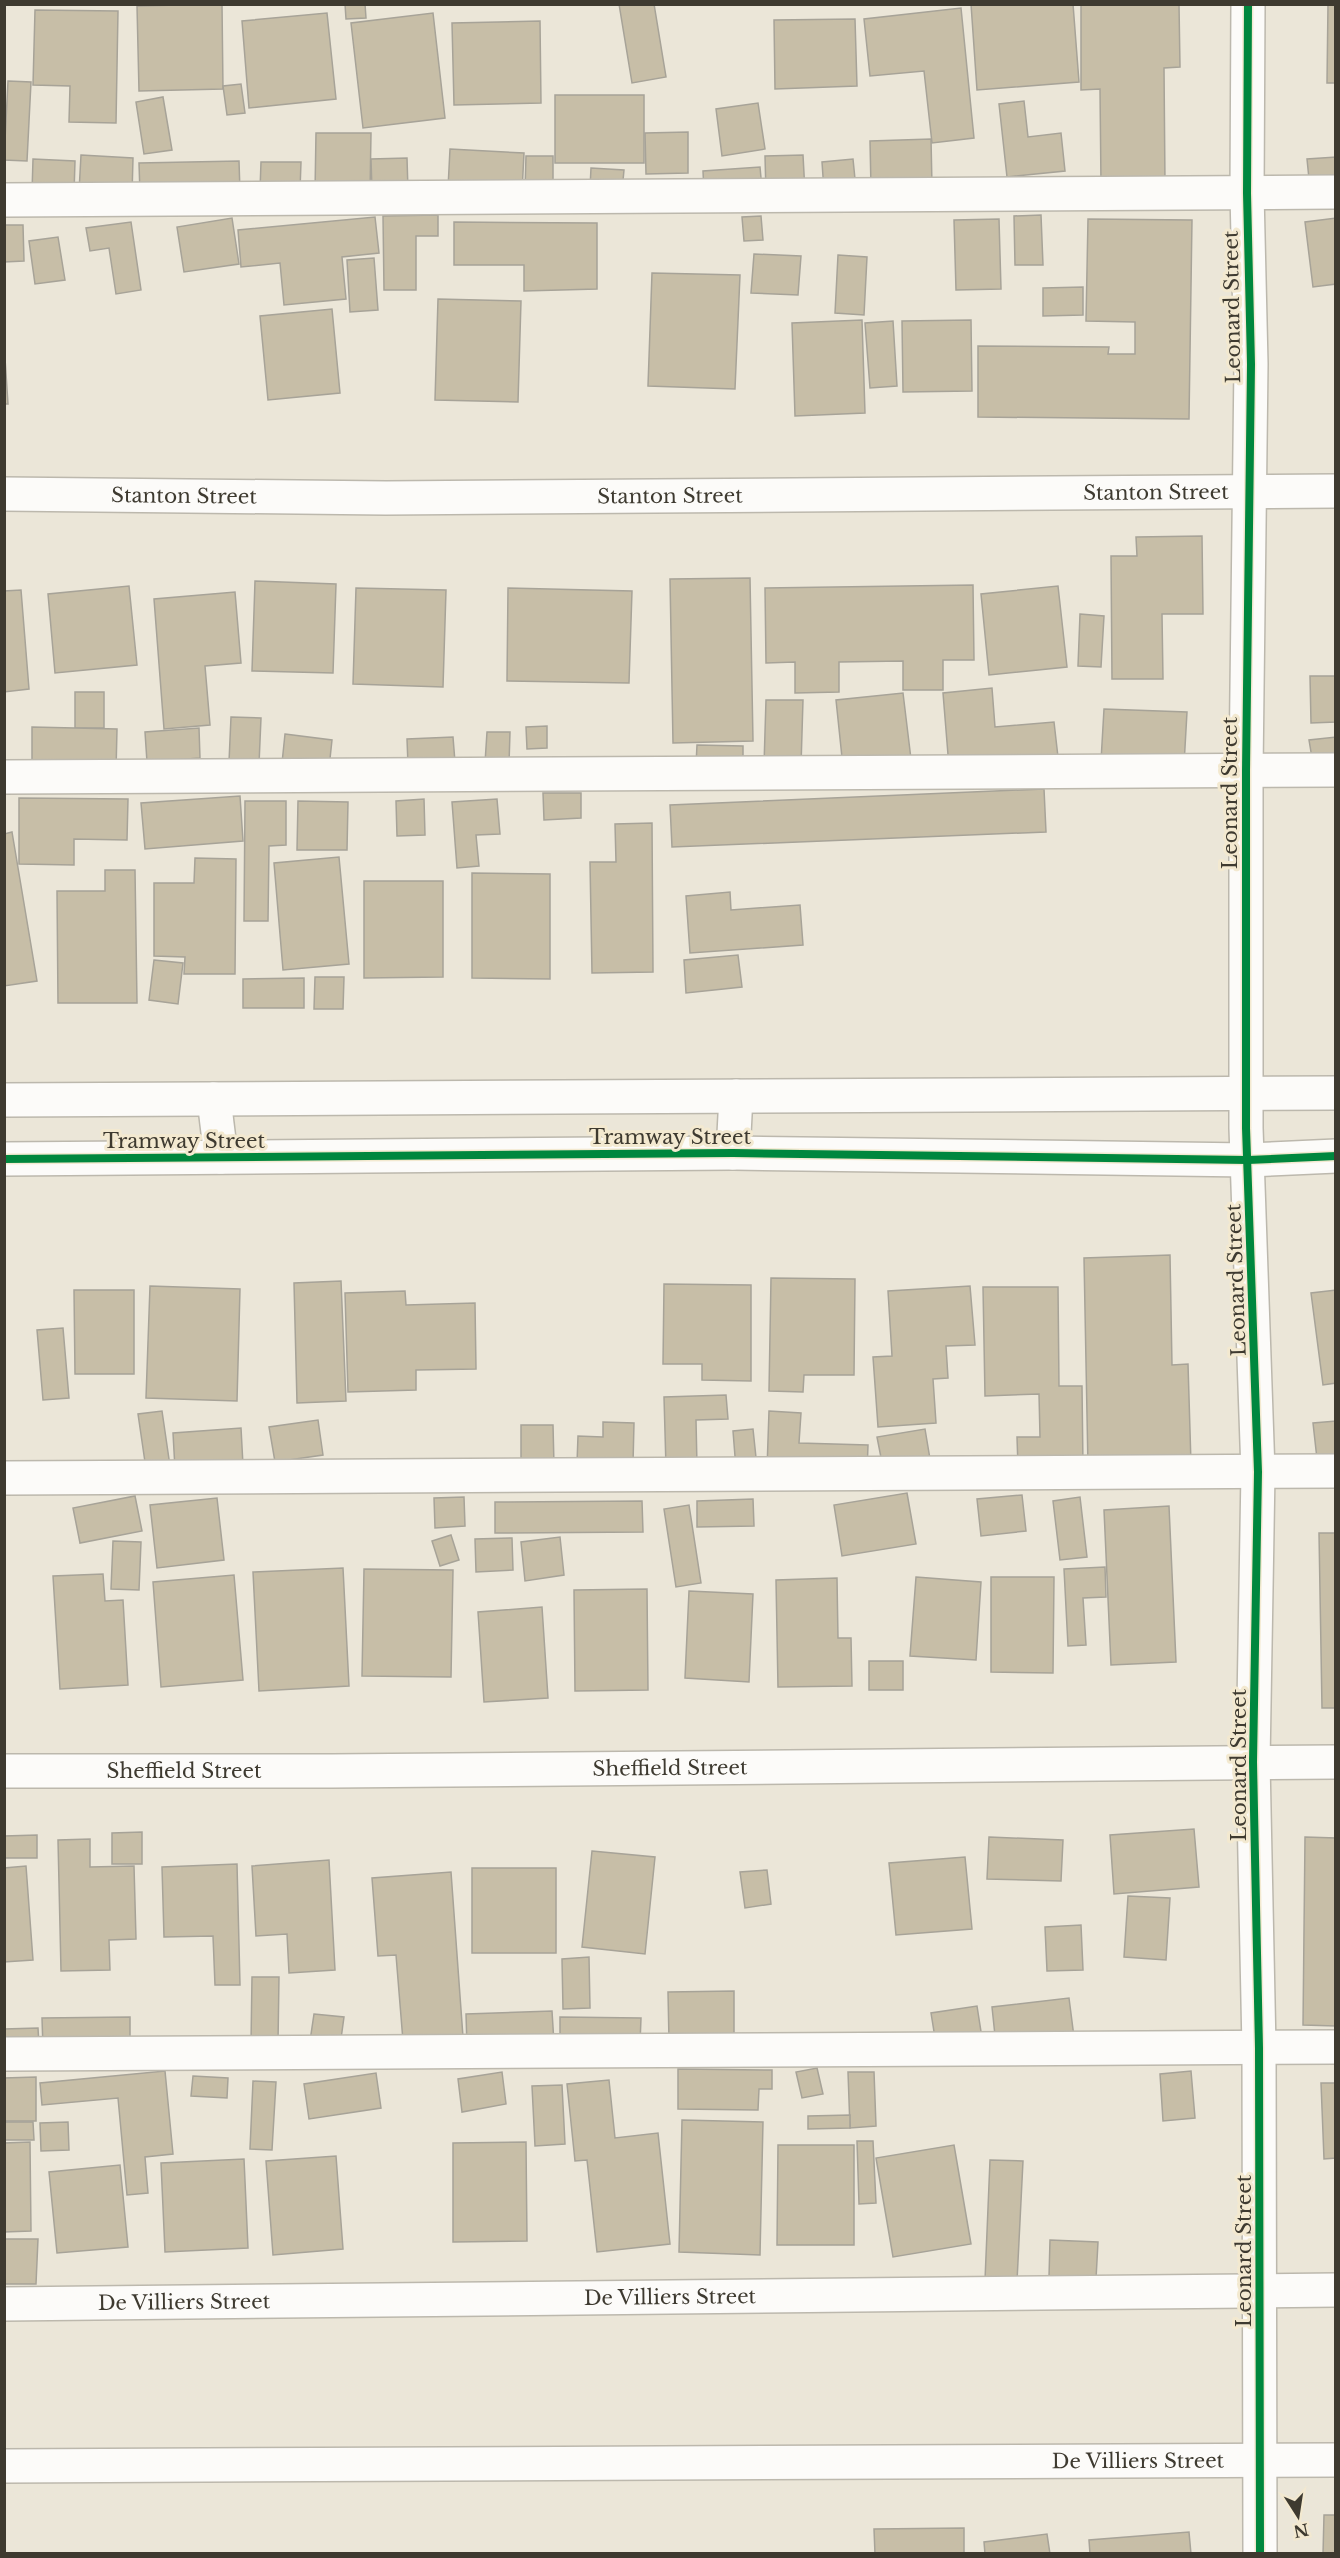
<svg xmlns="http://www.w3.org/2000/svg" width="1340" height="2558" font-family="'Libre Baskerville',serif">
<rect width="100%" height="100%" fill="#ebe6d8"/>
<g fill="#c7bea7" stroke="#a7a398" stroke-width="1.5">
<path d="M222,4L223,89L139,91L137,6Z"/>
<path d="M345,4H365L366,18L346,19Z"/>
<path d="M619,4H654L666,77L632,83Z"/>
<path d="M971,4H1073L1079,82L977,90Z"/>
<path d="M1081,4H1179L1180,67L1164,68L1165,184L1101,185L1100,89L1081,90Z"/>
<path d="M1328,4H1336V83H1327Z"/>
<path d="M961,8L974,138L932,143L924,71L870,76L864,19Z"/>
<path d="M35,10L118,11L116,123L69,122L70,86L33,85Z"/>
<path d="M327,13L336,99L249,108L242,21Z"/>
<path d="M433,13L445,118L363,128L351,23Z"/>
<path d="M855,19L857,86L775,89L774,20Z"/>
<path d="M540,21L541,103L454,105L452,23Z"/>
<path d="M8,81L31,82L27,161L4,160Z"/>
<path d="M241,84L245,113L227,115L223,86Z"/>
<rect x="555" y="95" width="89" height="68"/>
<path d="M163,97L172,150L144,154L136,102Z"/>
<path d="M1024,101L1028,137L1061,133L1065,171L1007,177L999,104Z"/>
<path d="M758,103L765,149L722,156L716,109Z"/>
<path d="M688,132V173L646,174L645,133Z"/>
<path d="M316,133H371L370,193L315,192Z"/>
<path d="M931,139L932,186L871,188L870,141Z"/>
<path d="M450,149L524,153L522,192L448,188Z"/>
<path d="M81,155L133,158L132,195L79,192Z"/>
<path d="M803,155L805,192L766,193L765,156Z"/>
<path d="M526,156H553V191H525Z"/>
<path d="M1336,157V187L1310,189L1307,159Z"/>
<path d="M407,158L408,190L372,191L371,159Z"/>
<path d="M33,159L75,161L74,193L32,192Z"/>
<path d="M853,159L856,189L824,191L822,162Z"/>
<path d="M239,161L240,192L140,194L139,163Z"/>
<path d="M261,162H301L300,190H260Z"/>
<path d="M760,167L762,189L704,193L703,171Z"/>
<path d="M591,168L624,170L622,191L590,188Z"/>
<path d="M438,215V236H416V290H384L383,216Z"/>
<path d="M1041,215L1043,265H1015L1014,216Z"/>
<path d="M761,216L763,240L744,241L742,217Z"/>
<path d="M375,217L379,253L342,257L346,299L284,305L280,263L241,267L238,230Z"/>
<path d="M232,218L239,264L184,272L177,227Z"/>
<path d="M1336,218V284L1313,287L1305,222Z"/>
<path d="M999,219L1001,289L956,290L954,220Z"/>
<path d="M1088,219L1192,220L1189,419L978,417V346L1109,347L1108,354H1135V322L1086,321Z"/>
<path d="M131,222L141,290L116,294L109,248L90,251L86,228Z"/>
<path d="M454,222L597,223V289L524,291V265H454Z"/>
<path d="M4,225H23L24,261L4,262Z"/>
<path d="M58,237L65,280L35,284L29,241Z"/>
<path d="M754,254L801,256L798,295L751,293Z"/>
<path d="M838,255L867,257L864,315L835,313Z"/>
<path d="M374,258L378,310L350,312L347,260Z"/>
<path d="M652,273L740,275L735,389L648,386Z"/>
<path d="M1083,287V315L1043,316V288Z"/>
<path d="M438,299L521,301L518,402L435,400Z"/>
<path d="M332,309L340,393L268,400L260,316Z"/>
<path d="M862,320L865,413L795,416L792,323Z"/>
<path d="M971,320L972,391L903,392L902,321Z"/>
<path d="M893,321L897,386L870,388L865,323Z"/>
<path d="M4,343L8,404H4Z"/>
<path d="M1202,536L1203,614H1162L1163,679H1112L1111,556H1137L1136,537Z"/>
<path d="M750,578L753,741L673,743L670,579Z"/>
<path d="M255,581L336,584L333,673L252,671Z"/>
<path d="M973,585L974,660H943V690H903V661L839,662V692L795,693V662L766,663L765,588Z"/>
<path d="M129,586L137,665L55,673L48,594Z"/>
<path d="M1058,586L1067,667L989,675L981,594Z"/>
<path d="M356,588L446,590L443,687L353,684Z"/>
<path d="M508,588L632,591L629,683L507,681Z"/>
<path d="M21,590L29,689L4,692V591Z"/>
<path d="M235,592L241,663L205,666L210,725L164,729L154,599Z"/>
<path d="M1080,614L1104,616L1101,667L1078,666Z"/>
<path d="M1310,676H1336V722L1311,723Z"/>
<path d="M992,688L995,727L1054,722L1058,757L949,767L943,693Z"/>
<rect x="75" y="692" width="29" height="36"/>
<path d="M903,693L911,759L843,767L836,700Z"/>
<path d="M766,700H803L801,766L764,765Z"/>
<path d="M1104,709L1187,712L1184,765L1101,761Z"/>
<path d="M231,717L261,718L259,764L229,762Z"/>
<path d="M547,726V748L527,749L526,727Z"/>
<path d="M32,727L117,729L116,771L32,769Z"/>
<path d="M199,728L200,758L147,762L145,732Z"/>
<path d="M487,732H510L509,764L485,763Z"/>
<path d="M285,734L332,740L329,768L282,763Z"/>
<path d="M453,737L455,762L408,765L407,739Z"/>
<path d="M1336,737V767L1314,770L1309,740Z"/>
<path d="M697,745L743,746V766L696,765Z"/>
<path d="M1044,789L1046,832L672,847L670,805Z"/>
<path d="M543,793H581V818L544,820Z"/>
<path d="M240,796L243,841L145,849L141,803Z"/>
<path d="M19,798L128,799L127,840L74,839V865L19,864Z"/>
<path d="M424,799L425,835L397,836L396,801Z"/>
<path d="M497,799L500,834L476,835L479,866L457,868L452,802Z"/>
<path d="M245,801H286V845L269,846L268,921H244Z"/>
<path d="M298,801L348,802L347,850H297Z"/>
<path d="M652,823L653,972L592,973L590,862H616L615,824Z"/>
<path d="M12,832L37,981L4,986V834Z"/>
<path d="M339,857L349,964L283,970L274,863Z"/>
<path d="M195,858L236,859L235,974H184L185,957L154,956V883H194Z"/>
<path d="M105,870H135L137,1003H58L57,891H105Z"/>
<path d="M472,873L550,874V979L472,978Z"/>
<path d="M364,881H443V977L364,978Z"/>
<path d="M730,892L731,910L800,905L803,945L690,953L686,896Z"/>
<path d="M738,955L742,987L686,993L684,960Z"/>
<path d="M154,960L183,963L178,1004L149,1000Z"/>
<path d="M315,977H344L343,1009H314Z"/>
<path d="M304,978V1008H243V979Z"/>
<path d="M1170,1255L1172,1365L1188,1364L1191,1464L1088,1467L1084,1258Z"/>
<path d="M771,1278L855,1279L854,1375H804L803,1392L769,1391Z"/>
<path d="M341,1281L346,1401L297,1403L294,1283Z"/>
<path d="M664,1284L751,1285V1381L702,1380V1364H663Z"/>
<path d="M150,1286L240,1289L237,1401L146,1398Z"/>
<path d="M970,1286L975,1345L946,1346L948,1378L933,1379L936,1423L878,1427L873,1357L892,1356L888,1291Z"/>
<path d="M983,1287H1058L1059,1386H1082L1083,1466L1018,1467L1017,1437H1040L1039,1394L985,1396Z"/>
<path d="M74,1290H134V1374H75Z"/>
<path d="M1336,1290V1383L1323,1385L1311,1293Z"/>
<path d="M405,1291L406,1305L475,1303L476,1369L416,1370V1390L348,1392L345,1293Z"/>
<path d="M63,1328L69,1398L43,1400L37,1330Z"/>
<path d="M726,1395L728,1419L696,1420L697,1466L666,1467L664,1397Z"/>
<path d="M162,1411L170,1466L146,1469L138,1414Z"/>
<path d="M769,1411L801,1413L799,1443L868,1445L867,1473L767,1469Z"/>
<path d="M318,1420L323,1455L275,1462L269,1427Z"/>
<path d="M1336,1421V1466L1318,1468L1313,1423Z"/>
<path d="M603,1422L634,1423L633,1464L577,1463L578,1436L603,1437Z"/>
<path d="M521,1425H553L554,1465H521Z"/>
<path d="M241,1428L243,1465L175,1469L173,1433Z"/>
<path d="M753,1429L757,1467L736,1469L733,1431Z"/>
<path d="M925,1429L931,1465L884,1473L877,1437Z"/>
<path d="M907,1493L916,1544L842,1556L834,1505Z"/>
<path d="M1022,1495L1026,1531L981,1536L977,1499Z"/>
<path d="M135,1496L142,1531L80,1543L73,1508Z"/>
<path d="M464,1497L465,1526L435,1528L434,1498Z"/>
<path d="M1080,1497L1087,1557L1060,1560L1053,1501Z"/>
<path d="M217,1498L224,1560L157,1568L150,1505Z"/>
<path d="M753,1499L754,1526L697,1527V1501Z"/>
<path d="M642,1501L643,1532L495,1533V1502Z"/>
<path d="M689,1505L701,1583L676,1587L664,1509Z"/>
<path d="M1169,1506L1176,1662L1111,1665L1104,1510Z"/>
<path d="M1319,1533H1336V1708H1322Z"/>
<path d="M451,1535L459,1560L440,1566L432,1541Z"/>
<path d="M560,1537L564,1575L525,1581L521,1542Z"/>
<path d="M512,1538L513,1570L476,1572L475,1539Z"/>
<path d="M113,1541L141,1542L139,1590L111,1589Z"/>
<path d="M1105,1567L1106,1597L1083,1598L1086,1645L1068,1646L1064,1569Z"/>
<path d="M343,1568L349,1686L259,1691L253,1572Z"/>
<path d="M364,1569L453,1570L451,1677L362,1676Z"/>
<path d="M103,1574L105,1601L123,1600L128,1685L60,1689L53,1576Z"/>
<path d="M234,1575L243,1680L161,1687L153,1582Z"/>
<path d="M916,1577L981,1582L976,1660L910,1656Z"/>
<path d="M991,1577H1054L1053,1673L991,1672Z"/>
<path d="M837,1578L838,1638H851L852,1686L778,1687L776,1580Z"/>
<path d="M647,1589L648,1690L575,1691L574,1590Z"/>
<path d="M689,1591L753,1594L749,1682L685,1678Z"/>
<path d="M542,1607L548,1698L484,1702L478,1612Z"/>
<rect x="869" y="1661" width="34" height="29"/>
<path d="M1194,1829L1199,1887L1114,1894L1110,1835Z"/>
<path d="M142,1832V1864H112V1833Z"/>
<path d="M37,1835V1858H4V1836Z"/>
<path d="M989,1837L1063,1840L1061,1881L987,1879Z"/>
<path d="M1305,1837L1336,1838V2026L1303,2025Z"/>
<path d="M90,1839V1867L134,1866L136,1939L109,1940L110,1970L61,1971L58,1840Z"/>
<path d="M592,1851L655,1857L645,1954L582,1947Z"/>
<path d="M965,1857L972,1929L896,1935L889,1863Z"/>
<path d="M329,1860L335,1970L289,1973L287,1934L256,1936L252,1866Z"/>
<path d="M237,1864L240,1985H215L213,1936L164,1937L162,1867Z"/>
<path d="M26,1866L33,1960L4,1962V1868Z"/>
<rect x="472" y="1868" width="84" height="85"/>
<path d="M767,1870L771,1904L745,1908L740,1872Z"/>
<path d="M451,1872L463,2037L403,2041L396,1955L378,1956L372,1878Z"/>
<path d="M1128,1896L1170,1898L1166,1960L1124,1957Z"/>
<path d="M1081,1925L1083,1970L1047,1971L1045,1927Z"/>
<path d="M589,1957L590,2008L563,2009L562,1959Z"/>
<path d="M252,1977H279L278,2043H251Z"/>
<path d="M734,1991V2040H669L668,1992Z"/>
<path d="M1069,1998L1074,2037L996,2045L992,2007Z"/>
<path d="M977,2006L982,2038L936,2044L931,2013Z"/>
<path d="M552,2011L554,2043L467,2047L466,2014Z"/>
<path d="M314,2014L344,2017L340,2046L310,2041Z"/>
<path d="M130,2017V2046L43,2048L42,2018Z"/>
<path d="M560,2017L641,2018L640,2044L560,2043Z"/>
<path d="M38,2028L39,2045L4,2048V2029Z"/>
<path d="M817,2068L823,2094L802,2098L796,2072Z"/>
<path d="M678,2069L772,2070V2089H759L758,2110L678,2109Z"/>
<path d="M165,2071L173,2154L145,2157L148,2193L127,2195L118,2098L42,2105L40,2083Z"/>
<path d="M1191,2071L1195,2118L1163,2121L1160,2074Z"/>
<path d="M502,2072L506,2104L462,2112L458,2079Z"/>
<path d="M848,2072H874L876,2126L850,2128Z"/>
<path d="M376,2073L381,2108L309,2119L304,2084Z"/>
<path d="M193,2076L228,2078L227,2098L191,2096Z"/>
<path d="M36,2077V2121H4V2078Z"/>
<path d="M609,2080L615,2138L658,2133L670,2244L597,2252L587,2160L575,2161L567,2084Z"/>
<path d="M253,2081L276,2082L272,2150L250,2149Z"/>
<path d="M1321,2083H1336V2158L1324,2159Z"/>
<path d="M562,2085L565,2144L535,2146L532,2086Z"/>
<path d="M850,2115V2128L808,2129V2116Z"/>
<path d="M682,2120L763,2122L760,2255L679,2252Z"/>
<path d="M4,2122H33L34,2140H4Z"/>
<path d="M68,2122L69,2150L41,2151L40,2123Z"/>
<path d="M857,2141H873L876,2203L859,2204Z"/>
<path d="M30,2142L31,2231L4,2232V2143Z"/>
<path d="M526,2142L527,2241L453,2242V2143Z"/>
<path d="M778,2145H854V2245H777Z"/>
<path d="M954,2145L971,2244L893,2257L876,2158Z"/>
<path d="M336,2156L343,2249L273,2255L266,2161Z"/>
<path d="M244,2159L248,2248L165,2252L161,2163Z"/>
<path d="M990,2160L1023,2161L1017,2281L985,2280Z"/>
<path d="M120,2165L128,2247L57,2253L49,2172Z"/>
<path d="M4,2239H38L36,2284H4Z"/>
<path d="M1050,2240L1098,2242L1096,2279L1049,2277Z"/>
<path d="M1324,2515H1336V2554H1323Z"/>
<path d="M964,2528V2554H875L874,2529Z"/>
<path d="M1189,2532L1191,2554H1090L1089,2540Z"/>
<path d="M1047,2534L1050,2554H985L984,2542Z"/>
</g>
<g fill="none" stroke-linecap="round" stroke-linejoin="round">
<g stroke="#bcb8ad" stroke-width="36">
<g id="minor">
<path d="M1248,4L1247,193L1251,364L1246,771V1128L1258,1472L1253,1762L1259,2048L1260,2554"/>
<path d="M4,200L1336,192"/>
<path id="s1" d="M4,494L386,498L1336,491"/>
<path d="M4,777L1336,770"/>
<path d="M214,1099L221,1157"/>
<path d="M4,1100L1336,1093"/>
<path d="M733,1153L736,1096"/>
<path d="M4,1159L733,1153L1248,1160L1336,1156"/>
<path d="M4,1478L1336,1471"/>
<path id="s2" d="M4,1771H332L1336,1762"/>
<path d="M4,2054L1336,2047"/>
<path id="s3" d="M4,2304L1336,2290"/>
<path id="s4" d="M4,2466L1336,2460"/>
</g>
</g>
<use href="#minor" stroke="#fcfbf9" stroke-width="33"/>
<g stroke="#f3e9d0" stroke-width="11">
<g id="cycleway">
<path d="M1248,4L1247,193L1251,364L1246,771V1128L1258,1472L1253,1762L1259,2048L1260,2554"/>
<path d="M4,1159L733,1153L1248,1160L1336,1156"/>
</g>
</g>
<use href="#cycleway" stroke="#00873e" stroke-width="8"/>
</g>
<g text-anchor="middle" stroke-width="6" stroke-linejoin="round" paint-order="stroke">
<g font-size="20" fill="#3e3a30" stroke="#f3e9d0">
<text transform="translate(1232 307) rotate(-91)" y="7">Leonard Street</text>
<text dy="7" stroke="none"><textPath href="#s1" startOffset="1152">Stanton Street</textPath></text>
<text dy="7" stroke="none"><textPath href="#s1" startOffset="666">Stanton Street</textPath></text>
<text dy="7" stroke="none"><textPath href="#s1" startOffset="180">Stanton Street</textPath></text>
<text transform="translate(1230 793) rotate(-90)" y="7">Leonard Street</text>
<text x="670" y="1144">Tramway Street</text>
<text x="184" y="1148">Tramway Street</text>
<text transform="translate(1236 1280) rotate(-92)" y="7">Leonard Street</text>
<text transform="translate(1239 1765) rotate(-90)" y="7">Leonard Street</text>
<text dy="7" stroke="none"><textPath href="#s2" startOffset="666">Sheffield Street</textPath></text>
<text dy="7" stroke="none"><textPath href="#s2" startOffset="180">Sheffield Street</textPath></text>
<text transform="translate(1244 2251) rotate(-90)" y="7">Leonard Street</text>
<text dy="7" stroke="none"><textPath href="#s3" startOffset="666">De Villiers Street</textPath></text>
<text dy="7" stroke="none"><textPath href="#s3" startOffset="180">De Villiers Street</textPath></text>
<text dy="7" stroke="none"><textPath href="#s4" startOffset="1134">De Villiers Street</textPath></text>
</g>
</g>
<rect width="1340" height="2558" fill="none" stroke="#3e3a30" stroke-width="12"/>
<g transform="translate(1298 2516) rotate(168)" stroke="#f3e9d0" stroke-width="4.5" paint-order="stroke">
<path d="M0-4.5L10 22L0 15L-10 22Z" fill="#3e3a30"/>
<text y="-9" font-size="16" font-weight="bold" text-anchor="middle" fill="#3e3a30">N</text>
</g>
</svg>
